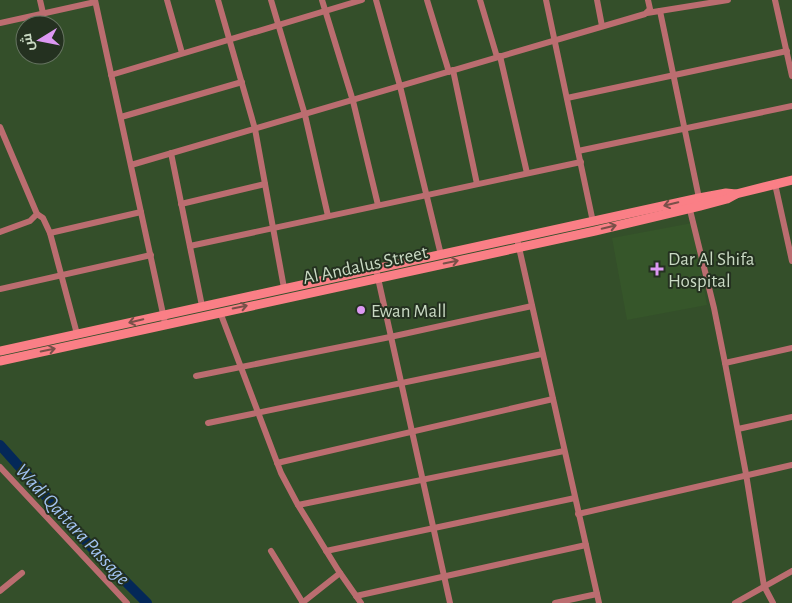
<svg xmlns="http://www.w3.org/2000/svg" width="792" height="603" font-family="'Alegreya Sans',Cairo,sans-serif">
<rect width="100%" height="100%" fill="#344f2a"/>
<path fill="#36562a" d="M692,223L707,305L627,320L612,238Z"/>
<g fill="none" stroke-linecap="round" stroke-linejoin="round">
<path stroke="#042858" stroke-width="10" d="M0,445L92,548L147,603"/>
<g stroke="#bb6d70" stroke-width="6">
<path d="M40,0L43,13"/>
<path d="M95,0L165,323"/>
<path d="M167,0L182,53"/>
<path d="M218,0L255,129L284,288"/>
<path d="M271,0L305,115L328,216"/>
<path d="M322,0L353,101L378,205"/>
<path d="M376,0L400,86L441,255"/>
<path d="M427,0L449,72"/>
<path d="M480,0L497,57"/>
<path d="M546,0L593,222"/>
<path d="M597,0L602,26"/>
<path d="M775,0L792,76"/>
<path d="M660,11L699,198"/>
<path d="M647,13L728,0"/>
<path d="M0,23L95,2"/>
<path d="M500,56L527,173"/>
<path d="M453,70L477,184"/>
<path d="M111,75L362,0"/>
<path d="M567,98L787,51"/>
<path d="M121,117L242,82"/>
<path d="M0,127L37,214L30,221L0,232"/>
<path d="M578,151L792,106"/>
<path d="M171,153L202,306"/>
<path d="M131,165L645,14L650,9L648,0"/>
<path d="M775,184L792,261"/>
<path d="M181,204L265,184"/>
<path d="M689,206L714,308L725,363L746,474L764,586L773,603"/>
<path d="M37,214L43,218L50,233L77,334"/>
<path d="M50,233L141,212"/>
<path d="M518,243L599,603"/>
<path d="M190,246L581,162"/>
<path d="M376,269L450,603"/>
<path d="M0,289L151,255"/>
<path d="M220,312L281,473L298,505L338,570L361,603"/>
<path d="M725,363L792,348"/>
<path d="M196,376L390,337L532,306"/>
<path d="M208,423L542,354"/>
<path d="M738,429L792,417"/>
<path d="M277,463L553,399"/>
<path d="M0,467L127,603"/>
<path d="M298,505L564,451"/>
<path d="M578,514L792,465"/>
<path d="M271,551L303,603"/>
<path d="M326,551L575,498"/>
<path d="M0,591L22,573"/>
<path d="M356,596L586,545"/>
<path d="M302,603L340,573"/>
<path d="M555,603L597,594"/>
<path d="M735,603L792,571"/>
</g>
<g stroke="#fa7f86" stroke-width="9">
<path d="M0,351L699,198L726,193L736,194L792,180"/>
<path d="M0,361L595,231L700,206L727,199L736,194"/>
</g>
</g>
<defs><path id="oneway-shaft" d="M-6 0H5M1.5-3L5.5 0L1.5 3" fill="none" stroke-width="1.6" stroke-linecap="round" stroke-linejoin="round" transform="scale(1.25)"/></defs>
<g stroke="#7a5049">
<use href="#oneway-shaft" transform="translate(671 204) rotate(167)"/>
<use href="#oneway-shaft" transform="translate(609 227) rotate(-13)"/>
<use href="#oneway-shaft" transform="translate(451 262) rotate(-12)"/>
<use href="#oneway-shaft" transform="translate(240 307) rotate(-12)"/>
<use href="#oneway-shaft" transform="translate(136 321) rotate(167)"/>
<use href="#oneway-shaft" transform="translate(48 350) rotate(-12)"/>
</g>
<g fill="#dd99f3" stroke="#243120" stroke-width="2">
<path d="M654.5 261.5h5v5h5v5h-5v5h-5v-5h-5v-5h5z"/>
<circle cx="361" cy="310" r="5"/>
</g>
<g text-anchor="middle" stroke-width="4" stroke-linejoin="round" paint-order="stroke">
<g font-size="19" fill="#c9d9c3" stroke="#243120" text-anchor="start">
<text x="668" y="265">Dar Al Shifa<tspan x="668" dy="22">Hospital</tspan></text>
<text x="371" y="317">Ewan Mall</text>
</g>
<g font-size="19" fill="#c9d9c3" stroke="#243120">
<text transform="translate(365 264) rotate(-12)" y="7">Al Andalus Street</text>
</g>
<g font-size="20" font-style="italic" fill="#a2c3f2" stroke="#243120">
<text transform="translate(73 524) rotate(47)" y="7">Wadi Qattara Passage</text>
</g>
</g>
<g transform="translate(40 40) rotate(260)"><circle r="24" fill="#243120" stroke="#667461"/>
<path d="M0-4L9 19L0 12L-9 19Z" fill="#dd99f3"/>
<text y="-8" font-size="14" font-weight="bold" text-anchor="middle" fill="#c9d9c3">ش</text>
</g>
</svg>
